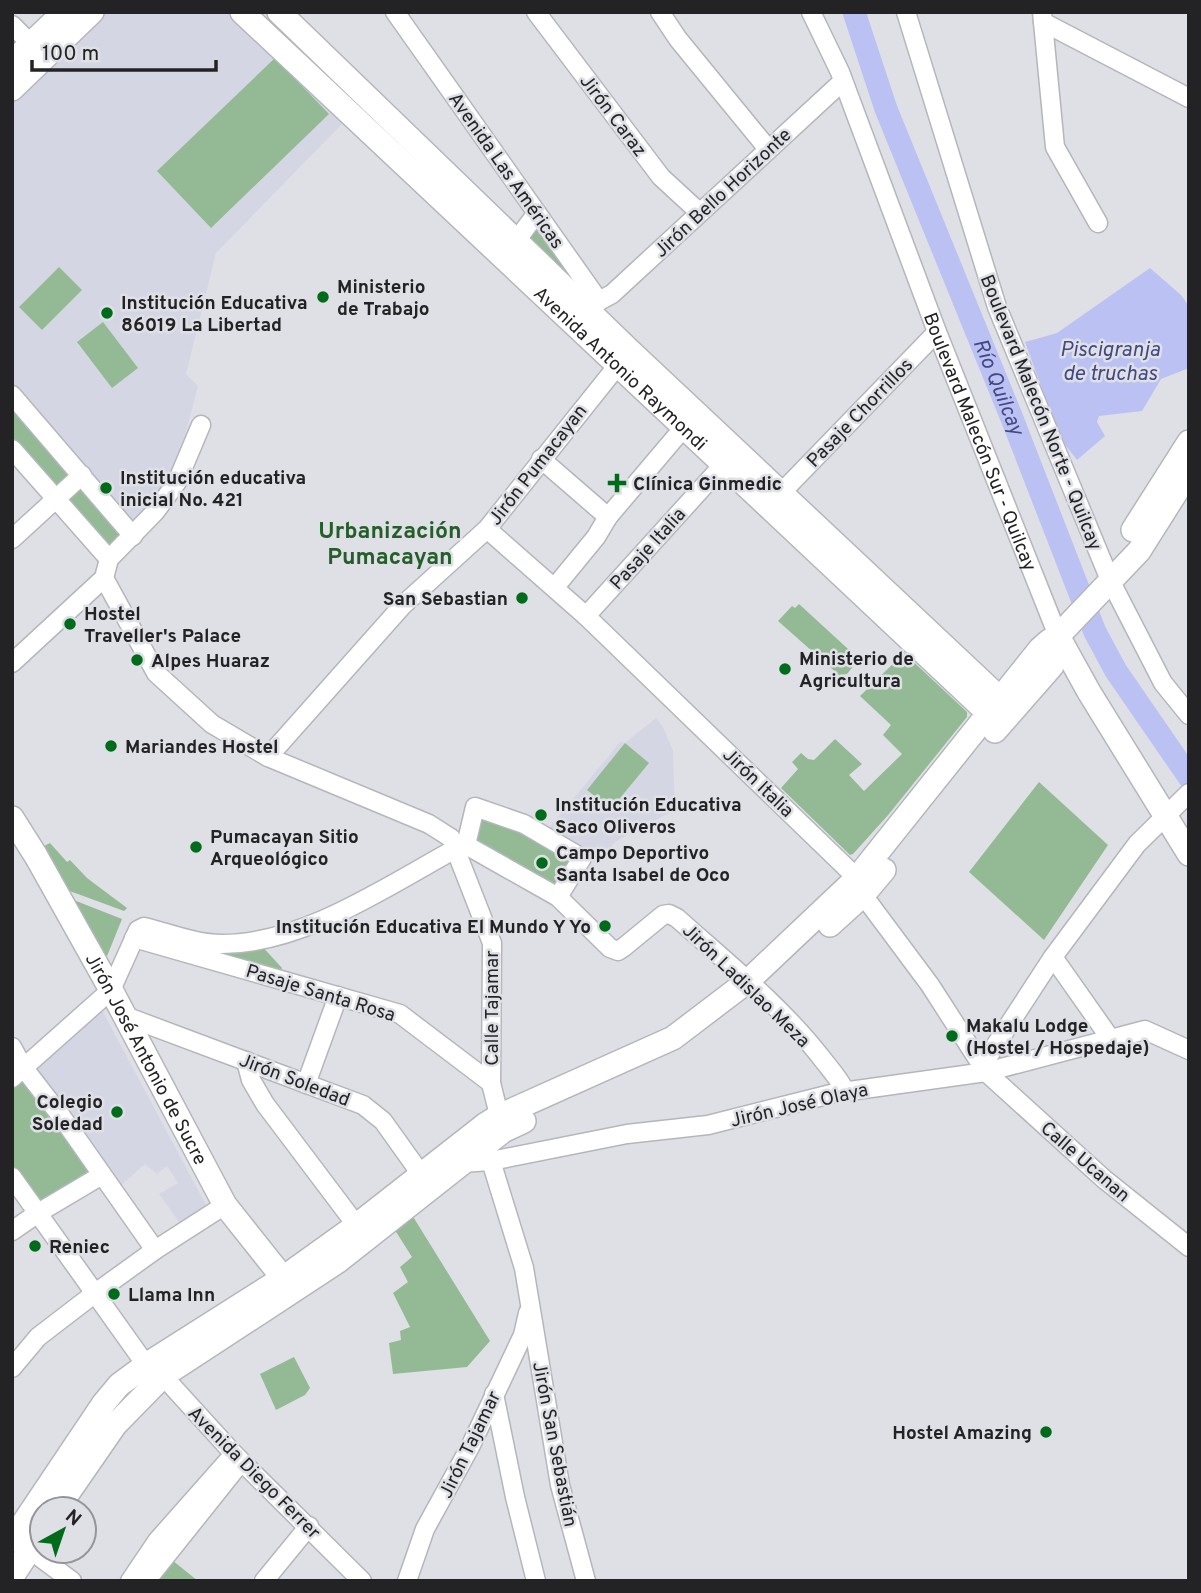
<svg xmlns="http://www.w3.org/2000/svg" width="1201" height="1593" font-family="Overpass,sans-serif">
<rect width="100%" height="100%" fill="#dfe0e6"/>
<g fill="#d4d6e4">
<path d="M103,12H230L344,122L216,253L186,374L198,386L185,436L169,475L157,494L130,524L12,386V102Z"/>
<path d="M656,718L663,727L673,751L675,810L615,842L597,864L545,833L621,741L625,743Z"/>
<path d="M97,1009L103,1012L207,1207L180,1223L159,1194L178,1183L167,1166L157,1174L145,1164L119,1187L35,1071Z"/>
</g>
<g fill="#94ba95">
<path d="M275,58L329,114L211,228L157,171Z"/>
<path d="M537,225L586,297L522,241Z"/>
<path d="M59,267L82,290L42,330L19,307Z"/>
<path d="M103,322L138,368L112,388L77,342Z"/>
<path d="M12,405L74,475L56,489L12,439Z"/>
<path d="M80,480L130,535L109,554L62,498Z"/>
<path d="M799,604L859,659L847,674L839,675L778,621L792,606L795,608Z"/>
<path d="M904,653L967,712V717L889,814L853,854L850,855L781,788L798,769L792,762L801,753L808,759L814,760L835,739L862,764L849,775L864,791L902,754L883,735L891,725L860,696Z"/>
<path d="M625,743L649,763L611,809L587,790Z"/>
<path d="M1039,782L1108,845L1044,940L969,872Z"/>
<path d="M482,813L575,861L558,890L475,845Z"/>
<path d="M50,843L67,862L70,860L87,878L127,908L124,911L67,890L44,846Z"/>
<path d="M66,897L122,919L103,966Z"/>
<path d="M260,944L282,968L280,972L216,955L215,949Z"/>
<path d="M26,1077L90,1165L86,1174L41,1205L12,1169V1089Z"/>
<path d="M412,1215L490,1341L467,1367L393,1374L389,1343L401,1340L400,1331L410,1327L393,1293L408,1282L400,1267L412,1257L393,1227Z"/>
<path d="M294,1357L310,1388L305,1395L276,1410L260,1374Z"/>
<path d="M172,1560L198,1581H155Z"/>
</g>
<path fill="#bbc2f3" d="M1150,268L1181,295L1189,306V368L1161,379L1142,411L1099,416L1097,422L1105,436L1077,460L1060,438L1025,342L1057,333Z"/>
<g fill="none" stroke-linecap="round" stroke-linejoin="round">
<path stroke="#bbc2f3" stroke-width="23" id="s1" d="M854,12L886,109L1013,421L1095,632L1116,671L1189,777"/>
<g stroke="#b5b6bc" stroke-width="21">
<g id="minor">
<path d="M395,12L599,301L583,320"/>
<path d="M536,12L661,177L699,212"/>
<path d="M660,12L678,39L768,149"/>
<path id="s2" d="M811,12L840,72L937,332L1058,636"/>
<path d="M906,12L997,307L1110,580L1163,683L1189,715"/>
<path d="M1042,12L1055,147L1098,223"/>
<path d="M1043,22L1189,98"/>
<path d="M12,25L39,52"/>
<path d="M509,250L537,213"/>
<path d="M599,301L612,294L843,81"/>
<path d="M12,395L133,536"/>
<path d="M12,449L109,559"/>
<path d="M541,459L608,517"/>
<path d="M782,492L937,332"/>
<path d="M487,529L586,616L857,878L863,895L930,985L986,1072L1104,1179L1189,1247"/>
<path d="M12,539L82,475"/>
<path d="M104,578L156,673L212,724L268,757L429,824L451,838L492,943L491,1083L502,1127"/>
<path d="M555,587L596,537L608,517L685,426"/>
<path d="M586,616L732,455"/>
<path d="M12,663L104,578L109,559L155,512L177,482L201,425"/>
<path d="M268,757L403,605L487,529L626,355"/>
<path d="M466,845L558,897L610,948L618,951L624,947L663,915L669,914L677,918C726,962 779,1004 820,1056C829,1068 839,1078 845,1091"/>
<path d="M134,938L400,1014L491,1083"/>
<path d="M1053,957L1110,1038"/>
<path d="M125,1016L363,1105L383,1121L428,1184"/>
<path d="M12,1047L23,1067L61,1116L155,1250"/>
<path d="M246,1061L251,1080L265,1104L363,1234"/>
<path d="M982,1066L1053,957L1137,844L1189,793"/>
<path d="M12,1078L111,990L138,930L144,927C169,933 195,944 222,944C304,944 387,886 457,848L466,845L475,807L524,824L582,858L558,897"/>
<path d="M306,1084L338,996"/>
<path d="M491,1161L524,1268L560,1485L586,1581"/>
<path d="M461,1163L491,1161L627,1134L708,1125L835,1093L986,1072L1145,1030L1189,1050"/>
<path d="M12,1177L146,1365L163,1376L234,1454L362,1581"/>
<path d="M12,1231L38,1213L102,1175"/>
<path d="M12,1368L38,1337L94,1294L155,1250L225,1205"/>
<path d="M494,1394L515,1497L536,1581"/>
<path d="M19,1544L29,1549L72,1581"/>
<path d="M130,1581L157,1541L234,1454"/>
<path d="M146,1581L241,1462"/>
<path d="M264,1581L309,1526"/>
<path d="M407,1581L425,1529L470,1447L523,1335L528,1313"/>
</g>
</g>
<g stroke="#b5b6bc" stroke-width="26">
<g id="major">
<path id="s3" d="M242,12L1000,724"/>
<path d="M279,12L630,351L1010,708"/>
<path d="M12,62L64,12"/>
<path d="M12,89L92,12"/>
<path d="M1133,530L1189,442"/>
<path d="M1058,636L1089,692L1189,854"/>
<path d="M995,731L1052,666L1057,652L1058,636"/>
<path id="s4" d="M12,818L36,856L111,990L225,1205L283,1278L289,1292"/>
<path d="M830,925L863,895L884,870"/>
<path d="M57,1509L115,1425L163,1376L337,1262L503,1131L524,1121"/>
<path d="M12,1540L104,1403L119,1385L146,1365L283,1278L357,1225L486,1124L499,1116L673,1038L748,981L857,878L1040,649L1049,641L1058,636L1139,551L1189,472"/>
<path d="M12,1577L42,1531"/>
</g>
</g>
<use href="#minor" stroke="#fff" stroke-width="18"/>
<use href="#major" stroke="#fff" stroke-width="23"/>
</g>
<g fill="#006b1a" stroke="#dfe0e6" stroke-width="2.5">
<circle cx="323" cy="297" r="7"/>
<circle cx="107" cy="313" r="7"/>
<path d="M613.5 472.5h7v7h7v7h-7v7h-7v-7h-7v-7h7z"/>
<circle cx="106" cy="488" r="7"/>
<circle cx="522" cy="598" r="7"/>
<circle cx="70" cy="624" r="7"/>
<circle cx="137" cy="660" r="7"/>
<circle cx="785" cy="669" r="7"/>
<circle cx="111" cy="746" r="7"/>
<circle cx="541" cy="815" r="7"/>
<circle cx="196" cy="847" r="7"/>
<circle cx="542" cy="863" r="7"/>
<circle cx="605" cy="926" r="7"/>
<circle cx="952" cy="1036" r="7"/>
<circle cx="117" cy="1112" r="7"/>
<circle cx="35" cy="1246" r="7"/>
<circle cx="114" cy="1294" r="7"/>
<circle cx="1046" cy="1432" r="7"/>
</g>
<g text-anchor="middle" stroke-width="5" stroke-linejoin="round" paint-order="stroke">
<g font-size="19" fill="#232325" stroke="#dfe0e6">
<text transform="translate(614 115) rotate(53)" y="7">Jirón Caraz</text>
<text transform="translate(507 170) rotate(55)" y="7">Avenida Las Américas</text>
<text transform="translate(722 192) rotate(-43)" y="7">Jirón Bello Horizonte</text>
<text dy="7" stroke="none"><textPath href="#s3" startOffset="520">Avenida Antonio Raymondi</textPath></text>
<text transform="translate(859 412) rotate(-46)" y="7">Pasaje Chorrillos</text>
<text transform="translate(1042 412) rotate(68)" y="7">Boulevard Malecón Norte - Quilcay</text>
<text dy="7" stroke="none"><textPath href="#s2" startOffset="462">Boulevard Malecón Sur - Quilcay</textPath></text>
<text transform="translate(537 464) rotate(-52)" y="7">Jirón Pumacayan</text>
<text transform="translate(647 548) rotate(-48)" y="7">Pasaje Italia</text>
<text transform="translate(759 782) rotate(44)" y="7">Jirón Italia</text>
<text transform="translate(747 985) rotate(44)" y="7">Jirón Ladislao Meza</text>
<text transform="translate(321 992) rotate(17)" y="7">Pasaje Santa Rosa</text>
<text transform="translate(491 1008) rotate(-90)" y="7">Calle Tajamar</text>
<text dy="7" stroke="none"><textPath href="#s4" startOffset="276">Jirón José Antonio de Sucre</textPath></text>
<text transform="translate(295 1079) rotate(21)" y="7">Jirón Soledad</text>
<text transform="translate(799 1104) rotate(-13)" y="7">Jirón José Olaya</text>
<text transform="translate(1086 1161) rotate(41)" y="7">Calle Ucanan</text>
<text transform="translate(469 1444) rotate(-64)" y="7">Jirón Tajamar</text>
<text transform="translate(556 1444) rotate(79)" y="7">Jirón San Sebastián</text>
<text transform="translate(255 1472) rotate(45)" y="7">Avenida Diego Ferrer</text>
</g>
<g font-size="19" font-weight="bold" fill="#232325" stroke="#dfe0e6" text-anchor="start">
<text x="337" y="293">Ministerio<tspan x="337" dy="22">de Trabajo</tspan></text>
<text x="121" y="309">Institución Educativa<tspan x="121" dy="22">86019 La Libertad</tspan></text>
<text x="120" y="484">Institución educativa<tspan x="120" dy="22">inicial No. 421</tspan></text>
<text x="633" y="490">Clínica Ginmedic</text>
<text x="508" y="605" text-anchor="end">San Sebastian</text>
<text x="84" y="620">Hostel<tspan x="84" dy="22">Traveller's Palace</tspan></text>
<text x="799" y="665">Ministerio de<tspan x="799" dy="22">Agricultura</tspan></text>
<text x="151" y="667">Alpes Huaraz</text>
<text x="125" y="753">Mariandes Hostel</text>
<text x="555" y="811">Institución Educativa<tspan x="555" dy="22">Saco Oliveros</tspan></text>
<text x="210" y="843">Pumacayan Sitio<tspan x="210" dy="22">Arqueológico</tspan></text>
<text x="556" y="859">Campo Deportivo<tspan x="556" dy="22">Santa Isabel de Oco</tspan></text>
<text x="591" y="933" text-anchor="end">Institución Educativa El Mundo Y Yo</text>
<text x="966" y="1032">Makalu Lodge<tspan x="966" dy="22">(Hostel / Hospedaje)</tspan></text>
<text x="103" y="1108" text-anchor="end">Colegio<tspan x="103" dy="22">Soledad</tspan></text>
<text x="49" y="1253">Reniec</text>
<text x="128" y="1301">Llama Inn</text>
<text x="1032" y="1439" text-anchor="end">Hostel Amazing</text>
</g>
<g font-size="21" font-style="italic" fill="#434784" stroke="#dfe0e6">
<text x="1110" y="356">Piscigranja<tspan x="1110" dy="24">de truchas</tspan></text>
<text dy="7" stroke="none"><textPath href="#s1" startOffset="402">Río Quilcay</textPath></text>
</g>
<g font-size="23" font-weight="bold" fill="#265e2b" stroke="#dfe0e6">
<text x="390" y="538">Urbanización<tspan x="390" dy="26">Pumacayan</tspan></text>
</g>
</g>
<rect width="1201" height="1593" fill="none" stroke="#232325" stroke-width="28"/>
<g transform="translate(63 1530) rotate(40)"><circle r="33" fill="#dfe0e6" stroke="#949499" stroke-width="2"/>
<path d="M0-5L12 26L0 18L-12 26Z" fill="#006b1a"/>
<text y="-10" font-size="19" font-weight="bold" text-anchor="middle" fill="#232325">N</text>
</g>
<path d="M32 60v10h184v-10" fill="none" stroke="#232325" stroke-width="3.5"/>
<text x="42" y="60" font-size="21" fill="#232325" stroke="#dfe0e6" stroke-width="5" paint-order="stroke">100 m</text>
</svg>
